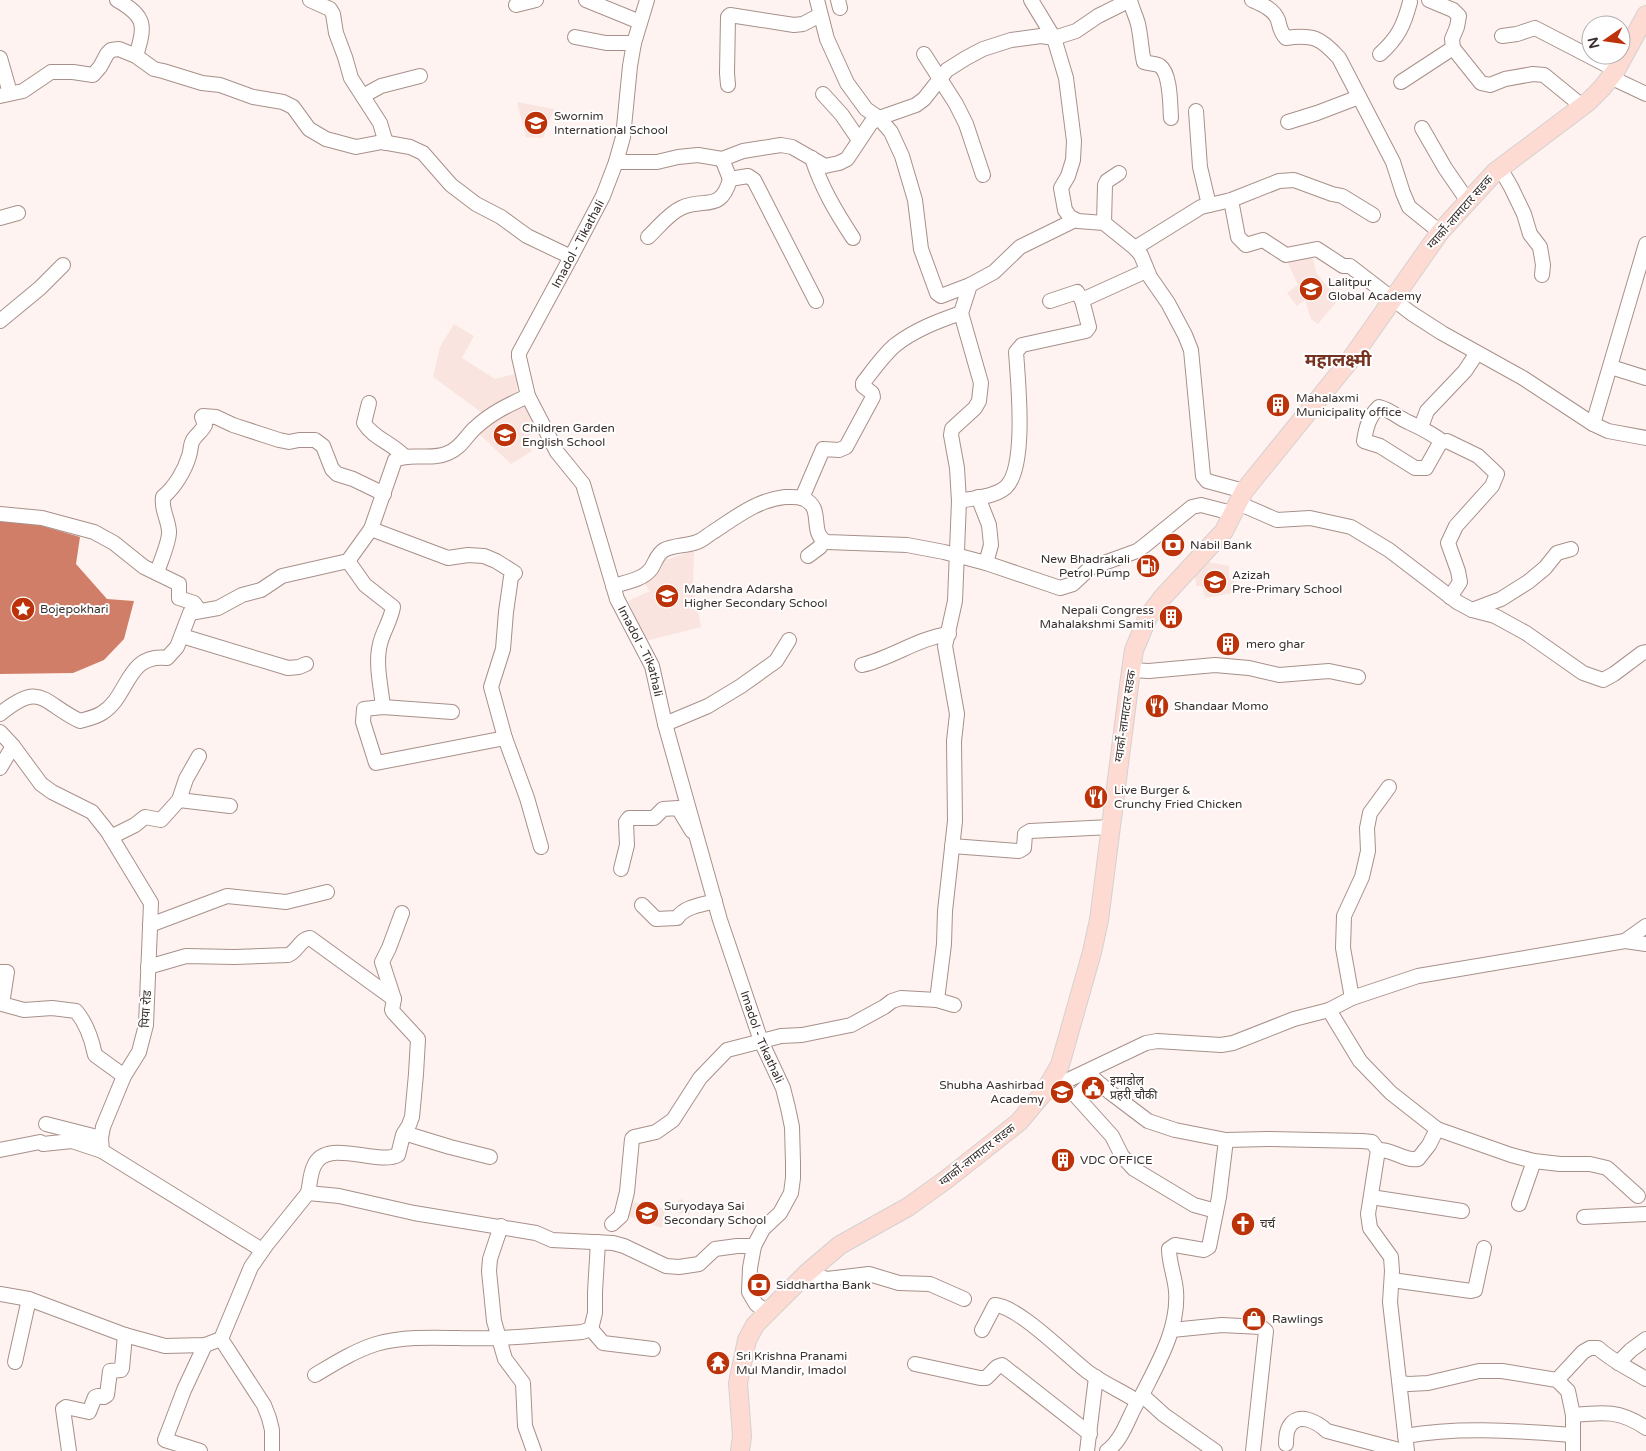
<svg xmlns="http://www.w3.org/2000/svg" width="1646" height="1451" font-family="'Varela Round','Noto Sans Devanagari',sans-serif">
<rect width="100%" height="100%" fill="#fef3f0"/>
<g fill="#f9e4df">
<path d="M517,102L554,109L543,138L526,137Z"/>
<path d="M1312,256L1317,274L1338,300L1318,324L1311,319L1305,300L1297,306L1287,293L1298,285L1287,261Z"/>
<path d="M454,324L474,336L462,358L495,379L515,374L518,396L485,415L433,377L440,347Z"/>
<path d="M526,402L543,426L525,438L532,451L511,464L477,432L490,420Z"/>
<path d="M694,551L693,584L701,627L646,641L628,601L650,591L644,583L659,565L665,560Z"/>
<path d="M1203,561L1229,566V578H1234V593L1205,598L1202,586H1196L1195,577H1192Z"/>
<path d="M681,1199L686,1203L699,1202L700,1211H690V1215L665,1210L662,1228L629,1216L633,1202L669,1210L675,1208L678,1201Z"/>
</g>
<path fill="#d17e69" d="M0,520L39,525L80,537L76,564L107,599L134,601L124,639L104,660L73,673L0,674Z"/>
<g fill="none" stroke-linecap="round" stroke-linejoin="round">
<g stroke="#a8908a" stroke-width="16">
<g id="minor">
<path d="M117,0C147,17 145,26 136,56"/>
<path d="M310,0L330,9L333,14L336,33L345,57L351,78L380,123L386,143"/>
<path d="M586,0L640,22"/>
<path id="s1" d="M647,0L634,43L630,66L623,137L616,162L603,196L571,257L519,353V357L528,396L557,452L583,484L617,599L652,666L665,724L720,920L761,1041L783,1088L788,1108L792,1127L793,1163V1178L791,1193L780,1213L763,1229L754,1246L750,1268L749,1292L756,1304L767,1312"/>
<path d="M817,0L827,39L847,83L866,109L879,118L891,132L902,156L915,200L921,249L937,293L941,296L970,285"/>
<path d="M838,0L840,8"/>
<path d="M1031,0L1054,38L1066,78L1074,141L1073,160L1068,176L1061,188L1065,210L1070,217L1078,221L1104,223L1135,248L1141,255L1150,277L1168,303L1185,335L1191,350L1203,476L1207,481L1244,491"/>
<path d="M1130,0C1132,9 1136,16 1138,24C1141,37 1141,49 1144,62C1149,64 1156,63 1160,66C1171,74 1170,106 1171,118"/>
<path d="M1252,0C1261,4 1274,9 1278,20C1280,27 1280,32 1286,38C1313,34 1321,38 1339,58L1393,162L1403,193L1409,207L1440,232"/>
<path d="M1429,0L1453,10L1459,16L1457,27L1452,39L1453,48L1481,83L1490,85L1505,79L1533,74L1544,75L1582,106"/>
<path d="M516,5L536,0"/>
<path d="M1502,36L1517,34L1535,28L1616,70"/>
<path d="M575,37L606,43H634"/>
<path d="M924,54L956,104L966,124L983,175"/>
<path d="M1380,54C1398,38 1404,25 1410,2"/>
<path d="M0,58L10,93"/>
<path d="M1610,77L1646,94"/>
<path d="M1401,82L1453,48"/>
<path d="M728,85L727,73L728,17L730,15L794,25L803,24L820,15"/>
<path d="M823,94L842,115L859,140"/>
<path d="M0,96L23,91L51,72H73L93,75L100,67L107,54L111,50L119,49L136,56L154,69L163,71L202,83L220,85L253,97L283,102L293,107L309,129L326,139L356,147L382,142L410,147L423,153L451,185L476,204L501,217L527,236L571,257"/>
<path d="M363,96L381,86L420,76"/>
<path d="M1196,111L1200,167L1209,205"/>
<path d="M1288,122L1317,113L1359,97"/>
<path d="M1422,128L1445,168L1467,200"/>
<path d="M812,158C821,187 836,212 853,238"/>
<path d="M722,159L730,179L748,176L754,180L816,301"/>
<path d="M616,162H657L678,157L698,155L722,159L743,151L781,145L792,147L825,166L839,163L847,159L871,123L879,118L916,105L924,99L947,70L966,58L983,49L1011,40L1041,36L1054,38L1076,31L1098,16L1130,0"/>
<path d="M1500,168L1511,187L1524,214L1530,234L1540,247L1543,265L1542,275"/>
<path d="M1231,200L1238,237L1246,245L1263,240L1286,255L1317,249L1343,266H1350L1411,313L1442,333L1523,378L1593,424L1608,431L1646,438"/>
<path d="M0,218L18,213"/>
<path d="M1104,223L1105,185L1107,181L1119,173"/>
<path d="M648,237C658,228 668,214 681,208C704,197 721,213 730,179"/>
<path d="M1135,248L1201,207L1231,200L1279,181L1294,180L1332,194L1342,196L1373,215"/>
<path d="M1050,301L1077,292L1082,300"/>
<path d="M0,321L40,288L63,265"/>
<path d="M1611,367L1646,378"/>
<path d="M369,403L364,423C373,438 392,443 404,456"/>
<path d="M1593,424L1646,244"/>
<path d="M1421,427L1427,411L1465,371L1477,353"/>
<path d="M1443,442L1440,443L1426,468H1415L1380,446L1364,441C1366,428 1369,416 1379,407C1391,410 1397,417 1408,422C1421,428 1432,433 1443,442L1447,441L1478,456L1497,474L1492,486L1456,526L1448,543L1458,571L1460,582L1450,597"/>
<path d="M978,497L989,525L991,545L986,563"/>
<path d="M802,498L823,449L839,450L846,447L873,397L872,393L863,386V383C873,370 882,357 894,346C914,330 938,321 961,313"/>
<path d="M959,501C974,498 995,497 1006,487C1027,467 1018,381 1016,352L1022,345L1086,331L1089,327L1082,300L1146,271"/>
<path d="M1238,503L1277,520L1310,518L1351,527L1389,550L1457,602L1472,610L1495,616L1526,633L1583,673L1603,680L1614,674L1642,653L1646,652"/>
<path d="M0,514L42,518L94,532L114,543L144,567L179,584V598L194,603L200,611"/>
<path d="M371,529L448,558L468,555L484,556L496,561L515,573L511,577L506,612L503,649L491,687L505,738L527,798L541,847"/>
<path d="M808,556L820,547L823,540"/>
<path d="M348,561L365,585L393,607C391,620 383,631 380,644C375,664 381,686 383,707"/>
<path d="M157,573C160,562 170,541 169,531C168,518 161,510 163,497C175,487 185,470 189,456C191,451 190,445 193,440C197,434 202,431 205,425L202,417L203,416L216,417L233,425L279,440L289,442L299,440H315L323,446L332,469L337,474L353,479L384,494"/>
<path d="M613,586C626,582 642,580 651,569C655,563 657,554 664,550C673,545 687,546 697,542C703,540 708,535 713,532C736,517 757,500 785,497C791,497 798,496 804,499C825,508 808,534 827,542L907,545L944,552L986,563L1060,588L1073,584L1090,568L1137,551L1144,546L1192,507L1201,505L1232,513"/>
<path d="M1472,610L1501,599L1528,582L1545,568L1557,553L1571,549"/>
<path d="M182,636L288,668L299,667L306,664"/>
<path d="M862,665C892,658 918,638 949,634"/>
<path d="M1131,670L1149,671L1215,665L1249,668L1279,675L1329,671L1358,677"/>
<path d="M452,712L383,707L364,709L363,722L376,763L505,738"/>
<path d="M0,714C42,680 42,703 80,721C87,719 96,717 102,713C129,697 126,653 167,658L177,647L190,613L218,608L242,595L261,590L282,576L348,561L371,529L395,460C411,452 431,461 448,453C461,448 466,436 475,428C491,413 508,405 528,396"/>
<path d="M665,724L708,706L741,686L776,661L789,640"/>
<path d="M0,732L13,746L41,784L52,792L92,812L108,832L151,903L146,1025L139,1052L124,1076L103,1127L101,1138L102,1151L262,1250"/>
<path d="M0,768L13,746"/>
<path d="M179,800L230,806"/>
<path d="M111,837L135,825L145,817L161,820L179,800L186,779L199,756"/>
<path d="M952,846L1019,851L1024,848L1025,834L1030,831L1111,827"/>
<path d="M621,869L627,845L626,822L629,818H654L663,809L678,808L692,831"/>
<path d="M642,905L656,919L677,918C685,906 702,905 715,901"/>
<path d="M150,925L227,896L286,902L327,892"/>
<path d="M1625,941L1646,926"/>
<path d="M148,967L186,956L234,957L288,955C297,952 300,939 310,938L394,999"/>
<path d="M0,972H7L2,1004L24,1010L52,1008L76,1011C86,1023 92,1040 95,1055L124,1076"/>
<path d="M1352,998L1343,948L1344,916L1362,877L1368,851L1367,828L1370,813L1389,787"/>
<path d="M937,1000L944,944L945,911L955,821L954,741L957,714L945,646L955,601L959,501L957,468L951,435L952,429L975,408L979,401L981,383L961,313L970,285L994,272L1020,247L1075,220"/>
<path d="M1329,1010L1360,1061L1391,1093L1437,1129L1511,1155L1534,1161L1560,1164H1590L1607,1168L1638,1196"/>
<path d="M1090,1071L1094,1079L1111,1093L1148,1121L1175,1130L1226,1140L1268,1139L1362,1141L1372,1142L1378,1150L1368,1214L1370,1228L1391,1257L1392,1271L1390,1302L1407,1451"/>
<path d="M1094,1079L1076,1096L1112,1136L1122,1156L1134,1169L1194,1205L1216,1211"/>
<path d="M1045,1091L1146,1043L1157,1041L1221,1045L1233,1043L1294,1019L1329,1010L1352,998L1418,976L1625,941L1646,944"/>
<path d="M46,1124L101,1138"/>
<path d="M404,1133L450,1147L490,1157"/>
<path d="M0,1150L40,1142L43,1144L72,1141L102,1151"/>
<path d="M1378,1150C1393,1149 1403,1161 1418,1159L1429,1145L1437,1129"/>
<path d="M308,1193C310,1184 310,1174 314,1166C326,1137 377,1166 398,1155L403,1135L409,1125L412,1117L416,1074L418,1039L394,1013L392,1010L394,999L382,962L389,948L402,913"/>
<path d="M1371,1197L1462,1211"/>
<path d="M1519,1204L1534,1161"/>
<path d="M1584,1217L1646,1214"/>
<path d="M612,1224L621,1216L627,1192L632,1139L634,1137L656,1132L673,1120L700,1078L727,1050L781,1036L802,1035L851,1025L884,1007L892,1001L901,998L937,1000L954,1005"/>
<path d="M501,1226L490,1259L489,1271L494,1321L505,1359L523,1383L525,1426L534,1451"/>
<path d="M807,1273L827,1279L869,1274L899,1283L930,1284L964,1299"/>
<path d="M1392,1280L1471,1291L1475,1290L1484,1248"/>
<path d="M0,1294L29,1299L125,1335L165,1346L205,1345L221,1339L251,1267L267,1244L308,1193L339,1196L414,1213L536,1233L552,1240L613,1243L624,1246L666,1266L679,1267L699,1264L715,1249L737,1246H754"/>
<path d="M591,1329L595,1313V1292L598,1242"/>
<path d="M591,1329L603,1343L653,1349"/>
<path d="M982,1330L995,1305C1018,1306 1067,1356 1088,1372C1103,1383 1121,1391 1137,1401"/>
<path d="M1172,1330L1222,1325L1261,1327L1266,1331L1253,1451"/>
<path d="M221,1339L264,1405L269,1418L272,1430V1451"/>
<path d="M15,1362L29,1299"/>
<path d="M1618,1363L1631,1350L1646,1339"/>
<path d="M915,1364L980,1378H986L997,1367L1002,1365L1090,1434"/>
<path d="M315,1375C335,1363 354,1351 376,1344C413,1333 459,1340 498,1338C526,1337 554,1334 582,1332L591,1329"/>
<path d="M1557,1380L1583,1352L1590,1348H1598C1612,1361 1630,1369 1646,1379"/>
<path d="M1400,1383L1409,1384L1428,1383L1479,1371H1502L1557,1380L1568,1391L1573,1415V1451"/>
<path d="M1142,1395L1164,1415L1215,1451"/>
<path d="M1573,1415C1603,1412 1620,1410 1646,1428"/>
<path d="M1405,1436C1461,1426 1517,1431 1573,1435"/>
<path d="M1286,1444C1286,1439 1286,1432 1289,1427C1298,1411 1317,1422 1327,1431L1403,1451"/>
<path d="M69,1451L63,1409L66,1407L89,1412L95,1397L98,1396L104,1397L107,1395L110,1371L121,1370L122,1368L125,1335"/>
<path d="M200,1451L165,1440L184,1390L205,1345"/>
<path d="M1087,1451L1096,1377"/>
<path d="M1107,1451C1125,1438 1129,1412 1142,1395C1158,1363 1179,1328 1176,1291C1175,1277 1169,1263 1169,1249L1175,1245L1204,1250L1209,1247L1219,1197L1226,1140"/>
</g>
</g>
<g stroke="#d4d1d1" stroke-width="20">
<path id="major" d="M740,1451L742,1436L738,1383L747,1340L755,1325L807,1273L840,1245L908,1207L947,1179L1019,1122L1045,1091L1060,1065L1092,952L1099,920L1131,670L1134,650L1148,617L1162,598L1224,531L1244,491L1351,359L1440,232L1495,172L1588,102L1602,88L1616,70L1646,15"/>
</g>
<use href="#minor" stroke="#fff" stroke-width="14"/>
<use href="#major" stroke="#fedbd2" stroke-width="18"/>
</g>
<defs>
<g id="school-disc" transform="scale(1.25)"><circle r="9.5" fill="#bd3309" stroke="#fff"/><path d="M0-5L7-2L0 1L-7-2ZM-4 1L0 2.5L4 1V4Q0 6-4 4Z" fill="#fff"/></g>
<g id="building-disc" transform="scale(1.25)"><circle r="9.5" fill="#bd3309" stroke="#fff"/><path d="M-4-6H4V6H1V3H-1V6H-4ZM-2.5-4.3h1.7v1.8h-1.7ZM.8-4.3h1.7v1.8H.8ZM-2.5-1h1.7V.8h-1.7ZM.8-1h1.7V.8H.8Z" fill="#fff"/></g>
<g id="bank-disc" transform="scale(1.25)"><circle r="9.5" fill="#bd3309" stroke="#fff"/><path d="M-6-4H6V4H-6ZM0-2.3a2.3 2.3 0 1 0 0 4.6a2.3 2.3 0 1 0 0-4.6Z" fill="#fff"/></g>
<g id="fuel-disc" transform="scale(1.25)"><circle r="9.5" fill="#bd3309" stroke="#fff"/><path d="M-5.5-6h7V0h2V4h1.3V-2.5L3-4.5l.8-.8L6-3V5H2.5V1h-1V6h-7ZM-4.2-4.7v3.2H.2V-4.7Z" fill="#fff"/></g>
<g id="sight-disc" transform="scale(1.25)"><circle r="9.5" fill="#bd3309" stroke="#fff"/><path d="M0-6L1.8-2.2L6-1.7L2.9 1.2L3.7 5.4L0 3.3L-3.7 5.4L-2.9 1.2L-6-1.7L-1.8-2.2Z" fill="#fff"/></g>
<g id="restaurant-disc" transform="scale(1.25)"><circle r="9.5" fill="#bd3309" stroke="#fff"/><path d="M-5-6h1v4h1v-4h1v4h1v-4h1v5L-1.5 .5V6h-2V.5L-5-1ZM5-6V6H3V1.5H1.5Q1.5-4 5-6Z" fill="#fff"/></g>
<g id="civic-disc" transform="scale(1.25)"><circle r="9.5" fill="#bd3309" stroke="#fff"/><path d="M-.6-6.5H3V-4.5H.6V-3L4-1V1h2V6H-6V1h2V-1L-.6-3ZM-1.2 2.5V6h2.4V2.5Z" fill="#fff"/></g>
<g id="church-disc" transform="scale(1.25)"><circle r="9.5" fill="#bd3309" stroke="#fff"/><path d="M-1.2-6h2.4v3.5h3.3v2.4h-3.3V6h-2.4V-.1h-3.3v-2.4h3.3Z" fill="#fff"/></g>
<g id="shop-disc" transform="scale(1.25)"><circle r="9.5" fill="#bd3309" stroke="#fff"/><path d="M-5-2.5h2.3a2.7 3.5 0 0 1 5.4 0H5L5.5 6h-11ZM-1.5-2.5h3a1.5 2.3 0 0 0-3 0Z" fill="#fff"/></g>
<g id="temple-disc" transform="scale(1.25)"><circle r="9.5" fill="#bd3309" stroke="#fff"/><path d="M0-6L5-2H3V0L6.5 2.5H4V6H1.5V3h-3V6H-4V2.5H-6.5L-3 0V-2H-5Z" fill="#fff"/></g>
</defs>
<g fill-rule="evenodd">
<use href="#school-disc" x="536" y="123"/>
<use href="#school-disc" x="1311" y="289"/>
<use href="#building-disc" x="1278" y="405"/>
<use href="#school-disc" x="505" y="435"/>
<use href="#bank-disc" x="1173" y="545"/>
<use href="#fuel-disc" x="1148" y="566"/>
<use href="#school-disc" x="1215" y="582"/>
<use href="#school-disc" x="667" y="596"/>
<use href="#sight-disc" x="23" y="609"/>
<use href="#building-disc" x="1171" y="617"/>
<use href="#building-disc" x="1228" y="644"/>
<use href="#restaurant-disc" x="1157" y="706"/>
<use href="#restaurant-disc" x="1096" y="797"/>
<use href="#civic-disc" x="1093" y="1088"/>
<use href="#school-disc" x="1062" y="1092"/>
<use href="#building-disc" x="1063" y="1160"/>
<use href="#school-disc" x="647" y="1213"/>
<use href="#church-disc" x="1243" y="1224"/>
<use href="#bank-disc" x="759" y="1285"/>
<use href="#shop-disc" x="1254" y="1319"/>
<use href="#temple-disc" x="718" y="1363"/>
</g>
<g text-anchor="middle" stroke-width="4" stroke-linejoin="round" paint-order="stroke">
<g font-size="12" fill="#3a302e" stroke="#fff" text-anchor="start">
<text x="554" y="120">Swornim<tspan x="554" dy="14">International School</tspan></text>
<text x="1328" y="286">Lalitpur<tspan x="1328" dy="14">Global Academy</tspan></text>
<text x="1296" y="402">Mahalaxmi<tspan x="1296" dy="14">Municipality office</tspan></text>
<text x="522" y="432">Children Garden<tspan x="522" dy="14">English School</tspan></text>
<text x="1190" y="549">Nabil Bank</text>
<text x="1130" y="563" text-anchor="end">New Bhadrakali<tspan x="1130" dy="14">Petrol Pump</tspan></text>
<text x="1232" y="579">Azizah<tspan x="1232" dy="14">Pre-Primary School</tspan></text>
<text x="684" y="593">Mahendra Adarsha<tspan x="684" dy="14">Higher Secondary School</tspan></text>
<text x="40" y="613">Bojepokhari</text>
<text x="1154" y="614" text-anchor="end">Nepali Congress<tspan x="1154" dy="14">Mahalakshmi Samiti</tspan></text>
<text x="1246" y="648">mero ghar</text>
<text x="1174" y="710">Shandaar Momo</text>
<text x="1114" y="794">Live Burger &amp;<tspan x="1114" dy="14">Crunchy Fried Chicken</tspan></text>
<text x="1110" y="1085">इमाडोल<tspan x="1110" dy="14">प्रहरी चौकी</tspan></text>
<text x="1044" y="1089" text-anchor="end">Shubha Aashirbad<tspan x="1044" dy="14">Academy</tspan></text>
<text x="1080" y="1164">VDC OFFICE</text>
<text x="664" y="1210">Suryodaya Sai<tspan x="664" dy="14">Secondary School</tspan></text>
<text x="1260" y="1228">चर्च</text>
<text x="776" y="1289">Siddhartha Bank</text>
<text x="1272" y="1323">Rawlings</text>
<text x="736" y="1360">Sri Krishna Pranami<tspan x="736" dy="14">Mul Mandir, Imadol</tspan></text>
</g>
<g font-size="12" fill="#3a302e" stroke="#fff">
<text transform="translate(1460 212) rotate(-49)" y="4">ग्वार्को-लामाटार सडक</text>
<text transform="translate(578 244) rotate(-62)" y="4">Imadol - Tikathali</text>
<text dy="4" stroke="none"><textPath href="#s1" startOffset="706">Imadol - Tikathali</textPath></text>
<text transform="translate(1125 716) rotate(-82)" y="4">ग्वार्को-लामाटार सडक</text>
<text transform="translate(146 1009) rotate(-86)" y="4">पिया रोड</text>
<text dy="4" stroke="none"><textPath href="#s1" startOffset="1111">Imadol - Tikathali</textPath></text>
<text transform="translate(977 1155) rotate(-38)" y="4">ग्वार्को-लामाटार सडक</text>
</g>
<g font-size="18" font-weight="bold" fill="#763221" stroke="#fff">
<text x="1338" y="366">महालक्ष्मी</text>
</g>
</g>
<g transform="translate(1606 40) rotate(257)"><circle r="24" fill="#ffffff" stroke="#b0acab"/>
<path d="M0-4L9 19L0 12L-9 19Z" fill="#bd3309"/>
<text y="-8" font-size="14" font-weight="bold" text-anchor="middle" fill="#3a302e">N</text>
</g>
</svg>
